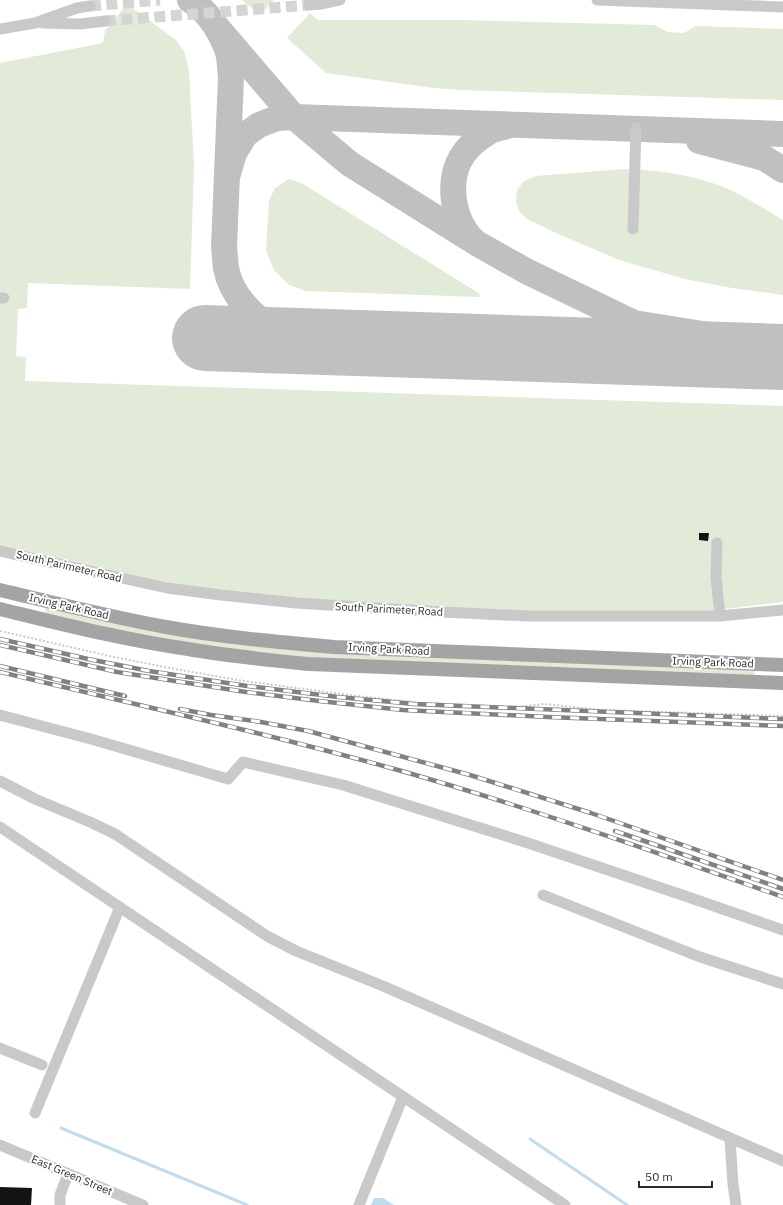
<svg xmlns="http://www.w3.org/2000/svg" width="783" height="1205" font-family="'IBM Plex Sans',sans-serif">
<rect width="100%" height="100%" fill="#fff"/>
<g fill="#e2ebd7">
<path d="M242,0H274L260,15Z"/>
<path d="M127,4L176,40L184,51L189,70L194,166L190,289L28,283L27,308L18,309L16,356L26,357L25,381L783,406V602L709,611H519L359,603L284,598L185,586L111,571L0,546V63L103,43L105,31Z"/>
<path d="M310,13L318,20H462L654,25L668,32L684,33L696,26L783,29V100L460,90L434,88L333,74L326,73L287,38Z"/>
<path d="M624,169C659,170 694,175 726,188C746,197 765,209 783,220V295L732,288L685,279L619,260L556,233L527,219L519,211L516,202L517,190L524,181L536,176Z"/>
<path d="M289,179L303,184L480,294L479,297L306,291L289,285L274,270L266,251L269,201L275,188Z"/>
<path d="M45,608C69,613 93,620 117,624C177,636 239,644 300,651L755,670L754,676L363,661L282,655L229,649L114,630L45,613Z"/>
</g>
<path fill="#c1dced" d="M374,1198H383L394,1205H371Z"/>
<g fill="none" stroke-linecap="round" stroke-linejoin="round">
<g stroke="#c1dced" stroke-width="3">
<path d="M61,1128L247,1205"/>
<path d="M530,1139L627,1205"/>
</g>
<g stroke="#c0c0c0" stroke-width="26">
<path d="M190,0C208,11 221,32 228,52C230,60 230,69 231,77L224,247C225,254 225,261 226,268C231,296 254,318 277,331C285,335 295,338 303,341"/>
<path d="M215,25L275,95L294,117L350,164L478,244L526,271L634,323L783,347"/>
<path d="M699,141L764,158L783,170"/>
<path d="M227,177L234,153L245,135L259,125L277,118L294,117L783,134"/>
<path d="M473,240C470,237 467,234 465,230C459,222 456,211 454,201C450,171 460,149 487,133C492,129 501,128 507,126"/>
</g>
<path stroke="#c0c0c0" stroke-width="66" d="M205,338L783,357"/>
</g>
<g fill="#131313">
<path d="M699,533H709L708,541L699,540Z"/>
<path d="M0,1187L32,1188L31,1205H0Z"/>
</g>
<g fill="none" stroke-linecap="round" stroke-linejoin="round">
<g stroke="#d5d5d5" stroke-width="11" stroke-dasharray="11 5.5" stroke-linecap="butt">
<path d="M90,6L160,0"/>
<path d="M105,21L309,5"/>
</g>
<path stroke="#c9c9c9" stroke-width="2" stroke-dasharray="2 2" stroke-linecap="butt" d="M0,631L114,657L175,669L244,681L357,696L423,703L516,707L544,704L602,710L783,716"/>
<g stroke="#c9c9c9" stroke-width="11">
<path d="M597,0L783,7"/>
<path d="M309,5L322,4L340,0"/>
<path d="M42,23L80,24L105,21"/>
<path d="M0,29L35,23L77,8L90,6"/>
<path d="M633,229L636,128"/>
<path d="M0,298H4"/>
<path d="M717,543L716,577L720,616"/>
<path d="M0,551L99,573L167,588L221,595L296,603L442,612L527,616H720L783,610"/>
<path d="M0,715L91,739L228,779L243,762L343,785L528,843L688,897L783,930"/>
<path d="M0,781L35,799L90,822L115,834L267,936L296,951L383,986L783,1161"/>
<path d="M0,827L565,1205"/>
<path d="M543,895L700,957L783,984"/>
<path d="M0,1048L42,1065"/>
<path d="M35,1113L120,907"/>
<path d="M730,1138L733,1184L736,1205"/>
<path d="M0,1145L143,1205"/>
<path d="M60,1205V1195L68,1174"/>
<path d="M359,1205L403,1097"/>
</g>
<g stroke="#a4a4a4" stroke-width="14">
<path d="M0,590C55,603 110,617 166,627C221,637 278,642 334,647L783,665"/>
<path d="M0,609C62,624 124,640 188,649C228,656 268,660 309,664L783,683"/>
</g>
<g stroke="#818181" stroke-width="4.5">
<g id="rail">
<path d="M0,639L88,659L149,671L247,686L338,697L414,704L783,719"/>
<path d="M0,645L117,672L246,692L319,701L403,710L548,717L783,726"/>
<path d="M0,666L125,696"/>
<path d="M0,672C133,704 266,733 398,770C528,807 655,852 783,897"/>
<path d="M180,709L211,715L261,722L308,731L470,775L591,813L783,880"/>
<path d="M615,831L656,845L783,889"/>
</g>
</g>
<use href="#rail" stroke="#fff" stroke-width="3" stroke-dasharray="9" stroke-linecap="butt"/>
</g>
<g text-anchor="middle" stroke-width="4" stroke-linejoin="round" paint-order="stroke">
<g font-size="11" fill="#2c2c2c" stroke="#fff">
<text transform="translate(69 566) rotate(13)" y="4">South Parimeter Road</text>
<text transform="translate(69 606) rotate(13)" y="4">Irving Park Road</text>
<text transform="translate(389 609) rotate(3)" y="4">South Parimeter Road</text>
<text transform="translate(389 649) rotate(3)" y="4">Irving Park Road</text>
<text transform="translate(713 662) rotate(2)" y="4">Irving Park Road</text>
<text transform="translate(72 1175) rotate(23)" y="4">East Green Street</text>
</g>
</g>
<path d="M639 1181v6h73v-6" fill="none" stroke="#2c2c2c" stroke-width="2"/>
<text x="645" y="1181" font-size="12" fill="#2c2c2c" stroke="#ffffff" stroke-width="3" paint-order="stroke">50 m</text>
</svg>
